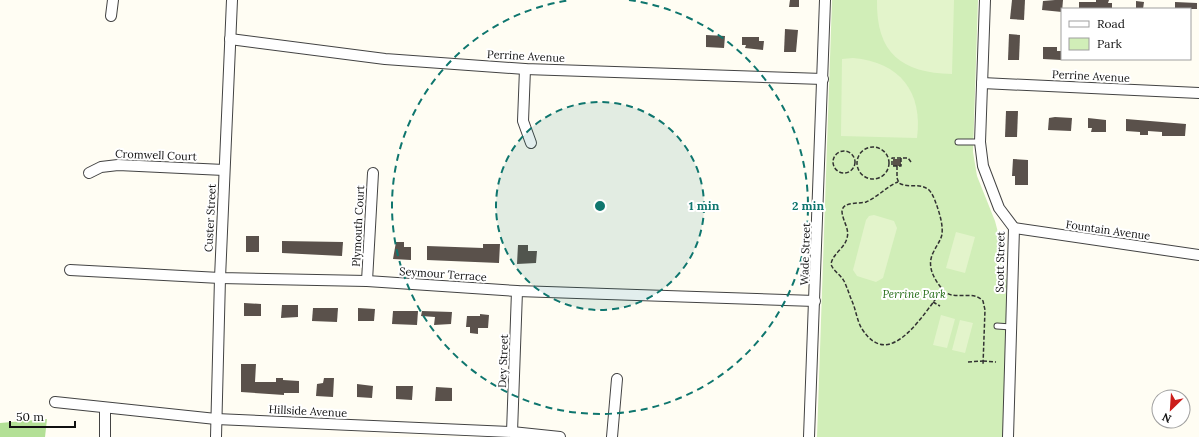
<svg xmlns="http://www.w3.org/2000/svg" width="1199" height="437" font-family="Lora,serif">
<rect width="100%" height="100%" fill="#fffdf3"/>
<path fill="#d1eeb8" d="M832,0H978L973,152L977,176L995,221L1000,240L1007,283L1003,437H817Z"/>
<path fill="#b3e096" d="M47,419L45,437H0V423Z"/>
<g fill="#e3f4cb">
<path d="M877,0H954L952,74C901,73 876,53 877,0Z"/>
<path d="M853,58C900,62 923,92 917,138L841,136L842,59Z"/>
<path d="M874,215L894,221L897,228L883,278L876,282L857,276L853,270L866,220L869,216Z"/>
<path d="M956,232L975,237L965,273L946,268Z"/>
<path d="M941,315L955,319L947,348L933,345Z"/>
<path d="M960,320L973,323L965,353L952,350Z"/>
</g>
<g fill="#5a514b">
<path d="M790,0H799V7H789Z"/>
<path d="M1012,0H1025L1024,20L1010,19Z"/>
<path d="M1055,0H1063L1062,12L1042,10L1043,1Z"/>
<path d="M1096,0H1109L1108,3H1112V9H1079V2H1096Z"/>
<path d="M1136,1L1144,2L1143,9H1136Z"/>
<path d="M1175,2L1197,3V9H1175Z"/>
<path d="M785,29L798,30L796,52H784Z"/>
<path d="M1009,34L1020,35L1019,60H1008Z"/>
<path d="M706,35L725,36L724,48L706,47Z"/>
<path d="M742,37H759V41H764L763,50L745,48L746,45H742Z"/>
<path d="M1043,47H1057V51H1061V60L1043,59Z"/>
<path d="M1006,111H1018L1017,137H1005Z"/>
<path d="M1055,117L1072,118L1071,131L1048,130L1049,118Z"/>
<path d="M1088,118L1106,120V132H1091L1092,128H1088Z"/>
<path d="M1126,119L1186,124L1185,136H1162V132L1148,131V135H1140V132L1126,131Z"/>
<rect x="893" y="159" width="8" height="7"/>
<path d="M1013,159L1028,160V185H1015V176H1012Z"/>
<rect x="246" y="236" width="13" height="16"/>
<path d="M282,241L343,242L342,256L282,253Z"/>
<path d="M396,242H404V247H411V260L393,259Z"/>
<path d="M483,244H500L499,263L427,260V246L483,248Z"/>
<path d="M518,245H528V251H537L536,263L517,264Z"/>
<path d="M244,303L261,304V316H244Z"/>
<path d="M282,305H298V317L281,318Z"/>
<path d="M313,308H338L337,322L312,321Z"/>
<path d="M358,308L375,309L374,321H358Z"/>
<path d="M393,311H418L417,325L392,324Z"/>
<path d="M422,311L452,312L451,324L434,325L435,317L421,316Z"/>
<path d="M480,314L489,315L488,328H478V334L470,333V327H466L467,316H480Z"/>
<path d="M241,364H256L255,382H276V378H283V380L299,381V393H284V395L241,392Z"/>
<path d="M324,378H334L333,397L316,396L317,384L323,383Z"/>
<path d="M357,384L373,386L372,398L357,397Z"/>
<path d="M396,386H413L412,400L396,399Z"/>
<path d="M436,387L452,388V401H435Z"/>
</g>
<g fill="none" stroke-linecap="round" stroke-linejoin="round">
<g stroke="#434343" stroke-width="7">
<g id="lane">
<path d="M958,142H980"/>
<path d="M997,326L1011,327"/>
</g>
</g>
<g stroke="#434343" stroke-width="12">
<g id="street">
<path d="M985,0L980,142L983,166L999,208L1014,228L1008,437"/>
<path d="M111,16L113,0"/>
<path d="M230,39L385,59L525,69L823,79"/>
<path d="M525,69L523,121L531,143"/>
<path d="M982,83L1199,93"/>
<path d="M89,173L101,167L118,165L224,170"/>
<path d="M1014,228L1199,255"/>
<path d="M70,270L220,278L367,281L517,291L815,301"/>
<path d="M367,281L373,173"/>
<path d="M55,402L216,419L512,432L560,437"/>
<path d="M512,432L517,291"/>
<path d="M105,437V409"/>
<path d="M216,437L220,278L232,0"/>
<path d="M612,437L617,379"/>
<path d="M809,437L825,0"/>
</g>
</g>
<g stroke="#323232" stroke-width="1.5" stroke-dasharray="4 2" stroke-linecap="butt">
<circle cx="873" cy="163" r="16"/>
<circle cx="844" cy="162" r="11"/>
<path d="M901,158V166H892V158H908L911,162"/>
<path d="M897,166V178L899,183C909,189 920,182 929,190C933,194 935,201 937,206C940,215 943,225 942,234C941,240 937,245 934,251C926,265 933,278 943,290C925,310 891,374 862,329C857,321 856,310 852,301C849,294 847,287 844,281C840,274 833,271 831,264C833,253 845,248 847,238C850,229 842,220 842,211C843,201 860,204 866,202C878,197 887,186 898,182"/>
<path d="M943,290C954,302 972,289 983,301L985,310L983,365"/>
<path d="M933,302L940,306"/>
<path d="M983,361L996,362"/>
<path d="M968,362L983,361"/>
</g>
<use href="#lane" stroke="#fff" stroke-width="5"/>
<use href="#street" stroke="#fff" stroke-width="10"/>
</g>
<circle cx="600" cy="206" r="104" fill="#0f766e" fill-opacity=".12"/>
<g fill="none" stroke="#0f766e" stroke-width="2" stroke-dasharray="7 5">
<circle cx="600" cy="206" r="104"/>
<path d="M629 0A208 208 0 1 1 571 0"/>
</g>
<g text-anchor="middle" stroke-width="4" stroke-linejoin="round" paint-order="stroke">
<g font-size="11" fill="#101010" stroke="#fff">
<text transform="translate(526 56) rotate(3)" y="4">Perrine Avenue</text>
<text transform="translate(1091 76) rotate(3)" y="4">Perrine Avenue</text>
<text transform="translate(156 155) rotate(2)" y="4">Cromwell Court</text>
<text transform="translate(210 218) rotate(-87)" y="4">Custer Street</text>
<text transform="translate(358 226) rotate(-87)" y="4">Plymouth Court</text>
<text transform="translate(1108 230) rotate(8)" y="4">Fountain Avenue</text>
<text transform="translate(805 254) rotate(-88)" y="4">Wade Street</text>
<text transform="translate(1000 262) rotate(-89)" y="4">Scott Street</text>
<text transform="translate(443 274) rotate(4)" y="4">Seymour Terrace</text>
<text transform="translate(503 361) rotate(-88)" y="4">Dey Street</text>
<text transform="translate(308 411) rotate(3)" y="4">Hillside Avenue</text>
</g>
<g font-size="11" font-style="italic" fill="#266e19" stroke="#fff">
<text x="914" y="298">Perrine Park</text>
</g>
</g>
<circle cx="600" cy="206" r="6" fill="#0f766e" stroke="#fff" stroke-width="2"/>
<g font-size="12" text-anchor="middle" font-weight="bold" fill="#0f766e" stroke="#fff" stroke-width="4" stroke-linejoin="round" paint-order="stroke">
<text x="704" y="210">1 min</text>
<text x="808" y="210">2 min</text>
</g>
<rect x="1061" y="8" width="130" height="52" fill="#ffffff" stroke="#9f9f9f"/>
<rect x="1069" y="21" width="20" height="6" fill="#ffffff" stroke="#9f9f9f"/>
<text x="1097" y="28" font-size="12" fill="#101010">Road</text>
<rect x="1069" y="38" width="20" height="12" fill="#d1eeb8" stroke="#9f9f9f"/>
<text x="1097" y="48" font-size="12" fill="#101010">Park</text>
<g transform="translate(1171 409) rotate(205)"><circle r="19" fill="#ffffff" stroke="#9f9f9f"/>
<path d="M0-3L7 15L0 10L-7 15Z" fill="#cc1d1b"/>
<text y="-6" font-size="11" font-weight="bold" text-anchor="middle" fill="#101010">N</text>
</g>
<path d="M10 421v6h65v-6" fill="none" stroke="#101010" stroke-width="2"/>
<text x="16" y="421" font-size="12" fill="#101010" stroke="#ffffff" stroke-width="3" paint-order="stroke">50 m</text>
</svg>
